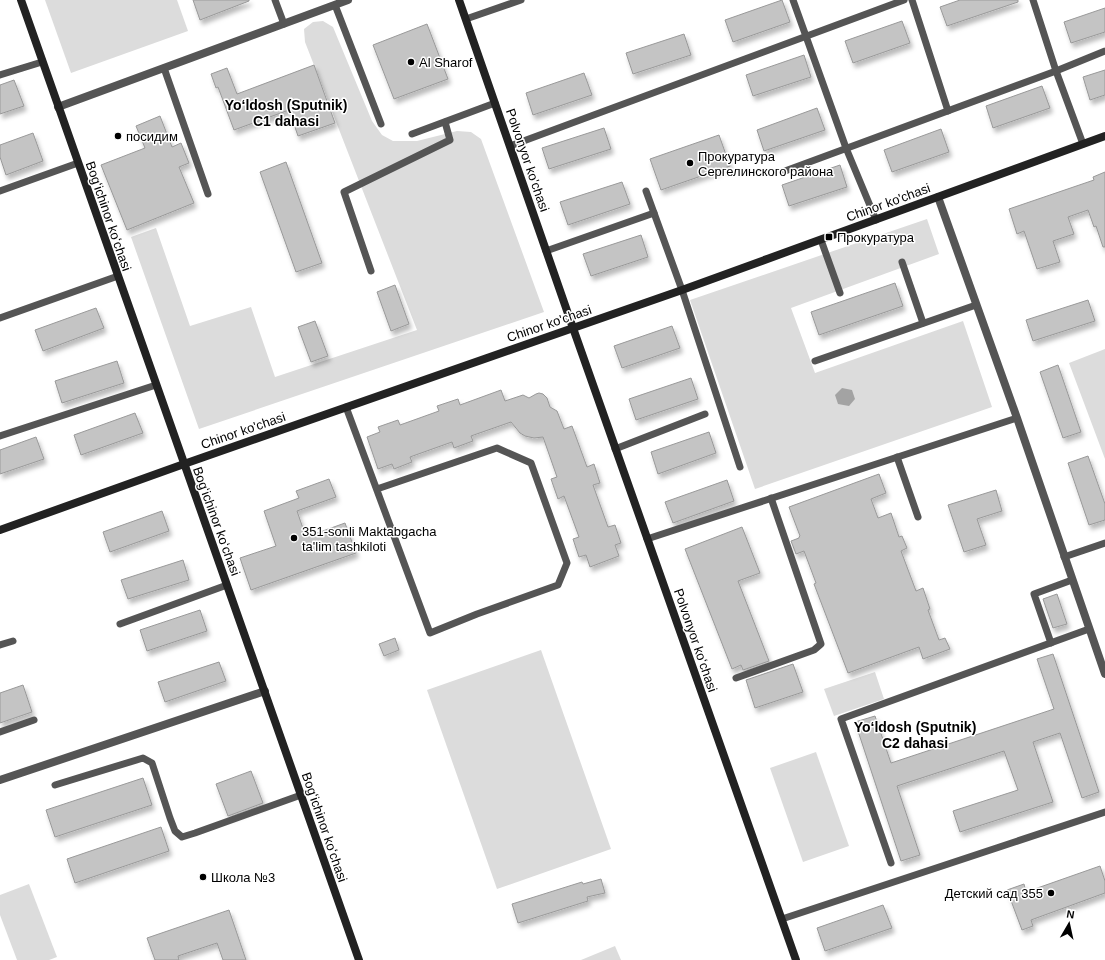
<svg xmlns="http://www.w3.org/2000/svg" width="1105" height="960" font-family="Helvetica,sans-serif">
<defs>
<filter id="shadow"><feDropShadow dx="2.5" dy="4.5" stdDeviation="2" flood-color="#0004"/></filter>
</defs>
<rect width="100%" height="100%" fill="#fff"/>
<g fill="#dcdcdc">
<path d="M45,0H177L188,31L71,73Z"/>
<path d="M323,21L333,27L372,121L382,135L393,141H417L457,131L471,132L481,139L544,312L199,429L131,237L156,228L190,326L251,307L275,377L417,330L305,42L304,29L313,22Z"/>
<path d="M927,219L939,254L791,308L815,373L963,321L992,407L755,489L690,300Z"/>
<path d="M1105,349V459L1069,363Z"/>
<path d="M541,650L611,849L497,889L427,690Z"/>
<path d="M875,672L884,699L834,716L824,689Z"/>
<path d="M816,752L849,846L803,862L770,768Z"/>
<path d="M29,884L57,957L49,960H17L0,915V895Z"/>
<path d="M615,946L621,960H581Z"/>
</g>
<path fill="#a3a3a3" d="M842,388L852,390L855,399L849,406L838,404L835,395Z"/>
<g fill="#c4c4c4" stroke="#999" filter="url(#shadow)">
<path d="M193,0H249V1L200,20Z"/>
<path d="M782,0L790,22L733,42L725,20Z"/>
<path d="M960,0H1018V2L947,26L940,7Z"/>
<path d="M1105,8V32L1071,43L1064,22Z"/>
<path d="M902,21L910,43L853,63L845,41Z"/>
<path d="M427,24L448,79L394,99L373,45Z"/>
<path d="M684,34L691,55L633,74L626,53Z"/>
<path d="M804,55L811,77L753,96L746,75Z"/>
<path d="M314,65L335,123L298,136L289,110L234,130L218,87L216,88L211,74L227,68L237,94Z"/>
<path d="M1105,70V95L1090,100L1083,77Z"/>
<path d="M584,73L592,95L533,115L526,93Z"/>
<path d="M14,80L24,106L0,114V85Z"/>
<path d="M1042,86L1050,108L993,128L986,106Z"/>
<path d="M817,108L825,130L764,151L757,130Z"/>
<path d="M160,116L172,147L181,143L189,163L179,167L194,203L127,230L101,165L145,148L136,126Z"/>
<path d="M604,128L611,149L549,169L542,148Z"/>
<path d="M941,129L949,152L892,172L884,150Z"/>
<path d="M33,133L43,161L6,175L0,157V145Z"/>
<path d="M719,135L730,166L661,190L650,159Z"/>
<path d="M286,162L322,263L296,272L260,172Z"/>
<path d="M840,165L847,187L789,206L782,185Z"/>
<path d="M1105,172V247H1103L1096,226L1094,227L1088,210L1068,217L1074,234L1053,241L1060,262L1037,269L1024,231L1017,234L1009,209L1094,180L1093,177Z"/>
<path d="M622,182L630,204L568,225L560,202Z"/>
<path d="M641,235L648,257L591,276L583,254Z"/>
<path d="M895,283L903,306L819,335L811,312Z"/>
<path d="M395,285L409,324L391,331L377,292Z"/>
<path d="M1088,300L1095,321L1033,341L1026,320Z"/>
<path d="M96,308L104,328L43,351L35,330Z"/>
<path d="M315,321L328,356L311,362L298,327Z"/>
<path d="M672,326L680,348L622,368L614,346Z"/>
<path d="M117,361L124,383L62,403L55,381Z"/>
<path d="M1058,365L1081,432L1063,438L1040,372Z"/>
<path d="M691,378L698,399L636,420L629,399Z"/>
<path d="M501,390L505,401L523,395L529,398L536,394L539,393L543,394L547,398L550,407L557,411L564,429L572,426L587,467L594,464L600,483L593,485L608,527L615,525L621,543L615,545L619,556L590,567L586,555L579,557L573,539L579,537L564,496L558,499L551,479L557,477L543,437L534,438L525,436L520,433L511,422L471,436L473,441L454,448L452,442L410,457L412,462L394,469L392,464L378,469L367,437L380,432L378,427L398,420L400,425L439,411L437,406L458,399L460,405Z"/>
<path d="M135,413L143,433L81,455L74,435Z"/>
<path d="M709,432L716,453L658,474L651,452Z"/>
<path d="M36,437L44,459L0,474V450Z"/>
<path d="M1088,456L1105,504V520L1089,525L1068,463Z"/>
<path d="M879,474L886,493L871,499L878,518L891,513L899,537L902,536L907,548L901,551L916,591L923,588L930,609L928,610L939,640L945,638L950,649L923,659L919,647L848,673L814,584L816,583L804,551L796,554L791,541L799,538V537L800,536L789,507Z"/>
<path d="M329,479L336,497L297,511L306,537L345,523L356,553L251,590L240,558L276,546L264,511L299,498L296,491Z"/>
<path d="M727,480L734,501L673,523L665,502Z"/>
<path d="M996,490L1002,511L977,519L986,545L964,552L948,505Z"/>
<path d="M162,511L169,531L110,552L103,532Z"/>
<path d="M742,527L760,573L738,581L769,661L743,670L741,665L732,669L685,549Z"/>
<path d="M183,560L189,580L128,599L121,580Z"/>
<path d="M1057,594L1067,624L1053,628L1043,599Z"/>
<path d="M200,610L207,631L147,651L140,630Z"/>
<path d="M395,638L399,650L384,656L379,644Z"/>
<path d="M1053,654L1099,792L1082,798L1060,733L1033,742L1053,802L960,832L953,811L1018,790L1004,751L897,786L920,855L901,861L855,722L875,716L891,763L1054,709L1037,659Z"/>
<path d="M219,662L226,681L165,702L158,682Z"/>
<path d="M793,664L803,692L755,708L746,680Z"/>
<path d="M23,685L32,712L0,723V693Z"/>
<path d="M251,771L263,803L228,816L216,784Z"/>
<path d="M143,778L152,805L55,837L46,810Z"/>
<path d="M161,827L169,851L75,883L67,859Z"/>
<path d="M1100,866L1105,881V893L1031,920L1033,926L1022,930L1007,890L1024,884L1026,892Z"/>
<path d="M601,879L605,893L587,897L588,901L518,923L512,904L582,882L583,884Z"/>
<path d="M883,905L892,928L825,951L817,928Z"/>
<path d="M229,910L246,960H223L217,943L178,956L179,960H155L147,938Z"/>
</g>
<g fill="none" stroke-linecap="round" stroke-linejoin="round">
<g stroke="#555" stroke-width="7">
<path d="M275,0L284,24"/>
<path d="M793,0L846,148L876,220"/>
<path d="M912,0L948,111"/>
<path d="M1033,0L1056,71L1083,144"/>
<path d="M335,5L381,124"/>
<path d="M466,19L521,0"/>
<path d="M164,68L208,194"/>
<path d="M0,75L42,62"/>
<path d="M412,134L495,103"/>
<path d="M510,146L904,0"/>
<path d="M785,171L1056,71L1105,51"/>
<path d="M0,191L78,163"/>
<path d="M646,191L682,290L740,467"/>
<path d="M821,240L840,293"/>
<path d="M546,251L654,213"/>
<path d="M902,262L923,323"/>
<path d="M371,271L344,192L450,140L445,122"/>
<path d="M0,318L118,276"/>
<path d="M815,361L976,305"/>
<path d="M346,407L430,633L477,614L558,585L567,563L531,463L497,448L377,489"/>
<path d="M0,436L156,385"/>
<path d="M615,449L705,414"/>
<path d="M897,457L918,517"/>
<path d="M647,539L1017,418"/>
<path d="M1064,557L1105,543"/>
<path d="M120,624L227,585"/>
<path d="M1051,643L1034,594L1072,580"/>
<path d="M0,645L13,641"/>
<path d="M736,678L814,650L821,644L771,498"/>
<path d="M0,732L34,720"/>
<path d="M55,785L143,758L152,763L170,818L175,831L182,837L195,833L301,795"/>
<path d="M891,863L841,719L1089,629"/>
<path d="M782,919L1105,812"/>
</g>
<g stroke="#555" stroke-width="8">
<path d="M58,107L348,0"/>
<path d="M938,197L1017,418L1105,674"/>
<path d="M0,780L265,691"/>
</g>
<g stroke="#222" stroke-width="8">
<path d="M21,0L359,960"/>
<path d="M459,0L573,328L796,960"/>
<path d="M0,530L184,464L682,290L1105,136"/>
</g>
</g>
<g fill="#000" stroke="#fff" stroke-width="1.5">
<circle cx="411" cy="62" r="4"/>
<circle cx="118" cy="136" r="4"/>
<circle cx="690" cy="163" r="4"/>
<rect x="825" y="233" width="8" height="8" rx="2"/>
<circle cx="294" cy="538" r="4"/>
<circle cx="203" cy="877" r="4"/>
<circle cx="1051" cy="893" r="4"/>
</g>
<g text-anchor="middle" stroke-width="3" stroke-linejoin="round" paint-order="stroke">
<g font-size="13" fill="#000" stroke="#fff" text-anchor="start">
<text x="419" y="67">Al Sharof</text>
<text x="126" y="141">посидим</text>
<text x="698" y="161">Прокуратура<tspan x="698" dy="15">Сергелинского района</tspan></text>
<text x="837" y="242">Прокуратура</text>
<text x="302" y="536">351-sonli Maktabgacha<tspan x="302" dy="15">ta'lim tashkiloti</tspan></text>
<text x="211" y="882">Школа №3</text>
<text x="1043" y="898" text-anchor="end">Детский сад 355</text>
</g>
<g font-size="13" fill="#000" stroke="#fff">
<text transform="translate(528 160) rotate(71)" y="5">Polvonyor ko'chasi</text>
<text transform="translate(888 202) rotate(-20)" y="5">Chinor ko'chasi</text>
<text transform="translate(109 216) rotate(71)" y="5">Bogʻichinor koʻchasi</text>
<text transform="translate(549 323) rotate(-19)" y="5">Chinor ko'chasi</text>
<text transform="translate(243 430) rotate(-19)" y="5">Chinor ko'chasi</text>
<text transform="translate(217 521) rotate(70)" y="5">Bogʻichinor koʻchasi</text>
<text transform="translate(696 640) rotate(71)" y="5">Polvonyor koʻchasi</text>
<text transform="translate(325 827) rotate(71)" y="5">Bogʻichinor koʻchasi</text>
</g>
<g font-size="14" font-weight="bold" fill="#000" stroke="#fff">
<text x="286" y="110">Yo‘ldosh (Sputnik)<tspan x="286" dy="16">C1 dahasi</tspan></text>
<text x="915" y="732">Yo‘ldosh (Sputnik)<tspan x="915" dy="16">C2 dahasi</tspan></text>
</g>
</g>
<g transform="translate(1069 924) rotate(9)" stroke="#ffffff" stroke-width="3" paint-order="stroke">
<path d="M0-3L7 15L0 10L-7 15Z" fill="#000000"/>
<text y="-6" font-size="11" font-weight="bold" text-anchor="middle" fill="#000000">N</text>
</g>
</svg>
